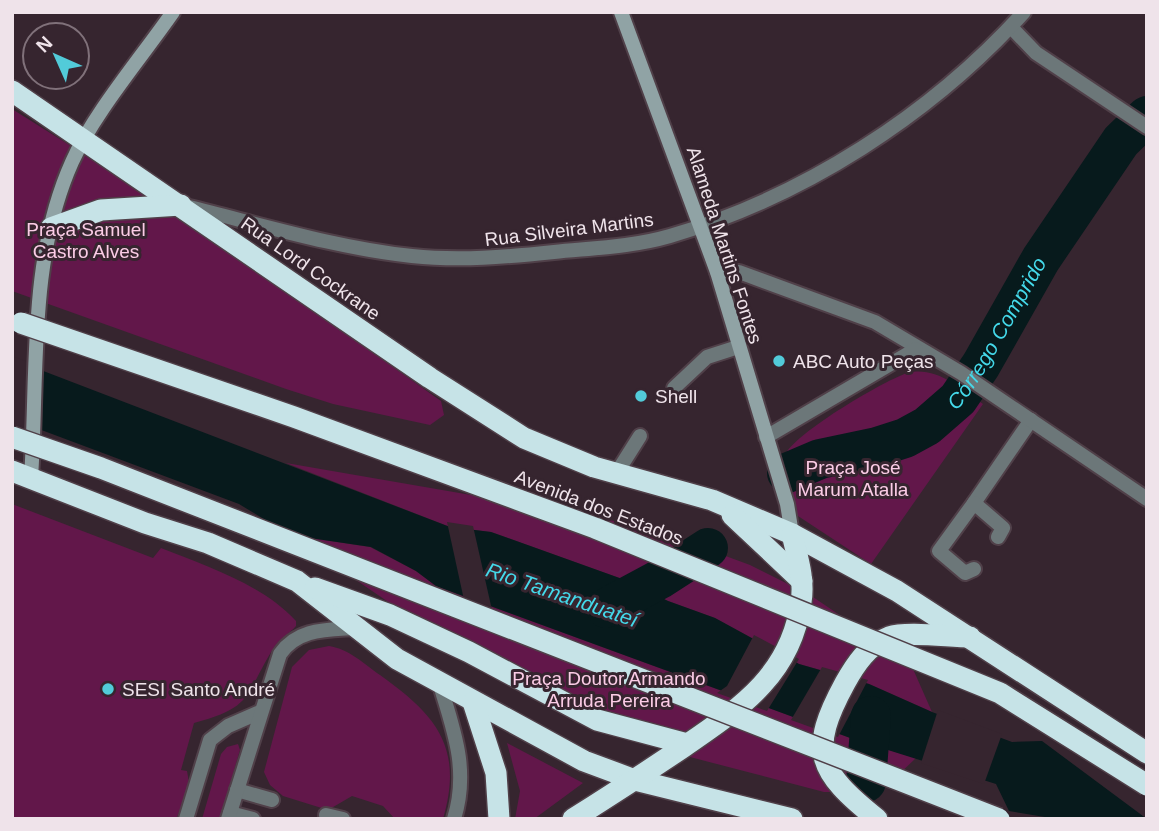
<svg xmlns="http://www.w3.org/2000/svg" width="1159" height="831" font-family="Helvetica,sans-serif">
<rect width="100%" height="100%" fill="#36252f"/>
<g fill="#62174a">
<path d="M12,109L157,200L441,401L444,415L430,425L333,404L286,389L12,291Z"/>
<path d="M910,372C939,368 960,388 983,404L871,564L798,516C787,501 777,472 785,455C795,433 886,379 910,372Z"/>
<path d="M286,463L592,516L658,531L750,565L810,595L890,649L913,669L932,712L869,684L799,664L715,618L668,601L625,580L491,532L450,527Z"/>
<path d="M12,504L153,558L161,548C206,566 262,584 296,621V626C289,634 279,639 273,649C244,696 254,707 194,723L181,770L187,771L190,788L176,819H12Z"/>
<path d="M290,535L370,547L416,571L436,586L853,739L916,758L895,778L860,792H824L690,757L587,720L466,655Z"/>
<path d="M329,646C349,649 364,664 380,675C436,715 464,747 443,819H395L383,806L352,796L328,810L283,796L270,785L264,772L292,667L309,650Z"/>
<path d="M507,743L583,783L534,819H515L520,791Z"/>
<path d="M238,744L240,750L220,819H202L221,754L227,747Z"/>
</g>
<path fill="#071a1c" d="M12,359L450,527L491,532L625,580L668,601L715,618L799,664L869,684L932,712L1012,742L1042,741L1147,819H1057L1009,811L996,784L853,739L436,586L416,571L371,547L290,535L239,504L12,419Z"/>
<g fill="#36252f">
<path d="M12,356L39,366L42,434L12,422Z"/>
<path d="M447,522L473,526L492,610L464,600Z"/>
<path d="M754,635L799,659L767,711L717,693L727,686Z"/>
<path d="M822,667L868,680L838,737L791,720Z"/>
<path d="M938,710L1002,734L984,784L921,763Z"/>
</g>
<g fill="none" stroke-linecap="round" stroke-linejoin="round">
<g stroke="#071a1c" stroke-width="40">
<path id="s1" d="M787,473L820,459L877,447L905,438L927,426L958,399L981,365L1041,259L1121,141L1147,116"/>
<path d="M606,608L660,579L708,548"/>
<path d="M866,782L871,716"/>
</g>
<g stroke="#504049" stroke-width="18">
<g id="lane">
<path d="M674,388L707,357L738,347"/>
<path d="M616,474L640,436"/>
<path d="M974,503L1031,420"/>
<path d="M974,569L965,573L939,551L974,503L1003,528L998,537"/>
<path d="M237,790L272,800"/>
<path d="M230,813L253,819"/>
<path d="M326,815L343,819"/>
<path d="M186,819L210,740L228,726L260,712"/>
</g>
</g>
<g stroke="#504049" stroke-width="18">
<g id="street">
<path d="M1011,27L1036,53L1147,127"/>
<path d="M189,207C262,225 337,248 412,256C459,261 507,257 554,252C593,248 632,247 670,236C803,197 931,115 1024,12"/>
<path d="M717,272H739L875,322L961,373L1147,499"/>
<path d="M766,437L916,349"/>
<path d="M440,685C454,731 469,770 454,819"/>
<path d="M228,819L280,654C298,628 327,630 356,628"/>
</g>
</g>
<g stroke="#504049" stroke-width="18">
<g id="secondary">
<path d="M621,12L717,272L787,504L792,534"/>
<path d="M31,478C38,374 28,260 72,162C94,113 141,58 173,12"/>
</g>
</g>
<g stroke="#504049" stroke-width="24">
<g id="highway">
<path d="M12,91L430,378L524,438L594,467L712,500L792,534L897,591L1147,753"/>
<path d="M51,228L101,210L181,205"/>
<path d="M12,471L145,523L208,543L297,581L397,659L584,761L635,780L792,819"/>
<path d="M732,515L802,581"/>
<path d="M315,588L390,615L469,652L597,720L687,744"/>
<path d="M473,702L496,773L499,819"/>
<path d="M573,819C611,795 648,771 685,746C740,708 791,675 801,602C805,579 797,556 792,534"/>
<path d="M877,819C817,771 808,751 845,683C855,665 868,645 889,637C907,631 949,637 970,637"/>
</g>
</g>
<use href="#lane" stroke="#6c7779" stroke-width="14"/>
<use href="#street" stroke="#6c7779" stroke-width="14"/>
<use href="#secondary" stroke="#90a3a5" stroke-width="14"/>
<use href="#highway" stroke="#c6e3e7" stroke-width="21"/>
<g stroke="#504049" stroke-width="24" stroke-linecap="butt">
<g id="highway-bridge">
<path d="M21,323L294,417L595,528L1000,693L1147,785"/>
<path d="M12,437L101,468L999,819"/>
</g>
</g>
<use href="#highway-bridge" stroke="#c6e3e7" stroke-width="21"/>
</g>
<g fill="#52cbd9" stroke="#36252f" stroke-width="2.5">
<circle cx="779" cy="361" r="7"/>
<circle cx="641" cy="396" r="7"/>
<circle cx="108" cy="689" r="7"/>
</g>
<g text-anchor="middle" stroke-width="6" stroke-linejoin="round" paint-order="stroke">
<g font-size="19" fill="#fbcce6" stroke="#36252f">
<text x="86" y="236">Praça Samuel<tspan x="86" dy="22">Castro Alves</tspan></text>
<text x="853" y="474">Praça José<tspan x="853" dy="22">Marum Atalla</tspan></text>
<text x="609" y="685">Praça Doutor Armando<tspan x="609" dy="22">Arruda Pereira</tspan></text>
</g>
<g font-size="19" fill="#efe3ea" stroke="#36252f">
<text transform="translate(569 229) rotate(-7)" y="7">Rua Silveira Martins</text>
<text transform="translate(725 245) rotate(72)" y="7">Alameda Martins Fontes</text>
<text transform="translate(311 268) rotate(35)" y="7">Rua Lord Cockrane</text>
<text transform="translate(599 507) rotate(21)" y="7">Avenida dos Estados</text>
</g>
<g font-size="19" fill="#efe3ea" stroke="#36252f" text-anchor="start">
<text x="793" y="368">ABC Auto Peças</text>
<text x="655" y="403">Shell</text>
<text x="122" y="696">SESI Santo André</text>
</g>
<g font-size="21" font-style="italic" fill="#44d9ea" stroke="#36252f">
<text dy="7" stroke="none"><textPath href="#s1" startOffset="266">Córrego Comprido</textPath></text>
<text transform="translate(562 595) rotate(19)" y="7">Rio Tamanduateí</text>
</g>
</g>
<rect width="1159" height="831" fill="none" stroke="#efe3ea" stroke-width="28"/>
<g transform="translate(56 56) rotate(315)"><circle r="33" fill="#36252f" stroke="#80717a" stroke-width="2"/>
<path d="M0-5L12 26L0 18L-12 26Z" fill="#52cbd9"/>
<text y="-10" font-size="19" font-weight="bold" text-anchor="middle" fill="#efe3ea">N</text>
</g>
</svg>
